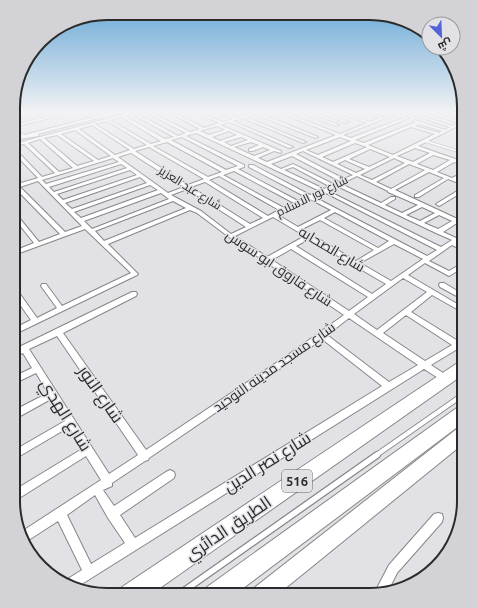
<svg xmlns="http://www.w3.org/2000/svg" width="477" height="608" font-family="Ubuntu,Cairo,sans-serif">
<rect width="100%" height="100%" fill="#e2e2e6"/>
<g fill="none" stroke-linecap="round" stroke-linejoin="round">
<g stroke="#868689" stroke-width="3">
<path id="service-far2" d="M425,141L464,153"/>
</g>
<g stroke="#868689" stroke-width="6">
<path id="service-far1" d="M375,456L464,394"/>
</g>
<g stroke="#868689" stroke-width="8">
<path id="service" d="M178,595L377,455"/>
</g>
<g stroke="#868689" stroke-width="2">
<g id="minor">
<path d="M18,112H24L14,115V113Z"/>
<path d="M43,112H49L14,121V119Z"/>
<path d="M108,112H113L114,113L106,119L103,118L106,116L38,134L39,135L38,136L14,140V138L20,136L14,131V128L24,135L109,113Z"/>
<path d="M132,112H139L136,113L178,136L186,133L145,112H150L190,132L200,129L168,112H173L204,128L219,123L194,112H199L223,122L233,119L218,112H223L236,118L255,112H261L259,113L318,137L315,138L255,114L246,117L306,142L303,143L243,118L233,121L293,147L289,148L230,122L220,125L281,151V153L274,151L258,158L267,162L336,135L278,112H283L340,134L367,123L337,112H342L370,122L379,118L360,112C368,112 375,117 382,117C389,117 394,112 401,112L343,135L351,138L406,117L409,118L355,140L364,143L416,122L413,121L415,120L445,130L450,127L404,112H409L453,126L459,123L429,113L431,112L462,122L464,121V123L418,146L464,162V165L454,162L437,172L452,178L464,172V175L456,179L464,182V185L448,179L419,197H415V195L444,178L429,172L395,190L464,222V226L457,223L443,232L456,238L464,233V238L456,243L464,247V251L452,245L429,261L449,271L464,262V267L449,276L425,263L408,275L464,308V313L432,295L411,312L458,341L464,338V345L431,365L449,377L450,379L449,381L446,382L443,381L424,369L77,587L65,582L66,580L82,570L58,521L24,543L21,532L101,480L86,456L13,502V491L82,449L69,427L13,460V451L65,421L51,399L13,420V411L48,393L36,373L13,384V377L32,368L23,353L13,357V350L132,292H136L137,294L136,296L63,333L146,450L288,355L344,315L229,237L197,213L190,210L108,244L138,274L137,275L13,335V329L31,320L13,295V287H15L37,318L57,308L41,286L42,284H46L62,306L131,273L85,229L14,255V251L34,243L14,218V213L16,214L39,242L60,234L15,188H14V186L17,184L14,180V176H16L21,183L38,178L14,153V150H16L42,177L55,173L24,144L14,146V144ZM132,114L174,137L165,139L125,116ZM121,117L161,141L151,144L110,120ZM107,121L147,145L134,149L95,124ZM419,124L442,131L439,133L415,126ZM92,125L130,150L115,155L79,129ZM217,126L225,130L209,135L200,131ZM411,127L435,134L393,155L368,145ZM75,130L111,156L98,160L61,134ZM229,131L237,135L220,141L212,137ZM196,133L207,138L320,191L310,195L253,165H249V167L306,197L298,201L238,169L244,167V165L186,136ZM57,135L94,161L77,166L44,138ZM182,137L238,166L226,170L171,140ZM241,137L248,140L231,146L224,142ZM340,137L351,141L318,155L306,150ZM40,139L73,168L59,172L28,143ZM167,142L222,172L208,177L153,146ZM251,142L259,145L249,149V151H253L263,147L270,150L254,156L234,147ZM355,143L367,147L333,162L322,157ZM149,147L204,179L188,185L135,151ZM415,148L430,153L413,162L397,156ZM370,149L390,157L369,167L349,159ZM303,151L353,175L344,179L296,154ZM131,153L184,187L168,193L118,157ZM433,155L450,160L433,170L417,164ZM292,156L340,181L333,184L293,164L281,169L271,164ZM113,158L119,162L46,184L42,180ZM394,158L405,163L372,180L360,175ZM345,160L365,169L356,173L337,164ZM121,164L127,168L54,192L49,187ZM409,164L425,170L391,189L376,182ZM293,167L329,186L324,189L284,170ZM130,170L137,175L63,200L57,194ZM234,171L294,203L284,208L223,175ZM219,176L279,210L268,216L209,180ZM357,176L388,191V192L418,205L402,213L385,205L395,199V197H391L381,203L341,184ZM140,177L147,183L72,209L65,203ZM38,181L82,226L65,232L20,187ZM205,182L263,218L250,224L191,187ZM150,185L158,190L81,218L74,212ZM337,186L436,233L452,240L441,247L328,191ZM187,189L246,227L231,234L201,211L171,195ZM324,192L437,250L427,256L314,197ZM161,193L169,199L92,229L84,221ZM310,199L331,210L298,227L278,215ZM173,201L186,208L104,241L95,231ZM422,207L435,213L420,221L406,215ZM335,212L389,241L378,248L324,218ZM439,215L452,221L438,229L424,223ZM273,217L305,236L267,257L235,236ZM320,220L374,250L356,261L302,229ZM309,239L386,284L372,294L296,246ZM394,244L423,259L391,281L360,263ZM291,249L368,297L349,311L272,260ZM403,278L427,292L377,330L354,314ZM406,315L452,345L425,361L383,333ZM349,318L418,365L389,382L327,335ZM57,336L138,455L109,474L29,349ZM322,339L382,386L135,538L120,515L174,478L175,475L174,472L170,470L166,472L114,506L103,490L112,486V483L145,461L148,460L149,458L294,359ZM95,495L108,518L125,543L91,564L67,515Z"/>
<path d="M299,112H304L339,125L336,126Z"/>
<path d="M318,112H323L349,122L346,123Z"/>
<path d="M444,112H450L464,116V118Z"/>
<path d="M57,114H58V116L14,127V125Z"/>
<path d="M462,188H464V191L441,205L439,206L436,204Z"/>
<path d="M464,208V212L461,214H457V212Z"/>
<path d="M440,283H444L464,295V300L440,287L439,285Z"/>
<path d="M438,513L442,514L443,518L442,522L397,573L388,591L374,595L376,590L389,565L434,514Z"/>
</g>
</g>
<g stroke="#868689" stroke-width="2">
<path id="trunk" d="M464,426V443L277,595H251L254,588L458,428Z"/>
</g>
<g stroke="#868689" stroke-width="2">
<g id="motorway">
<path d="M464,360V374L150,595H119L122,587L459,362Z"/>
<path d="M464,405V422L234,595H204L207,587L458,407Z"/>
</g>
</g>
<use href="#service-far2" stroke="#fff" stroke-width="2"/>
<use href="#service-far1" stroke="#fff" stroke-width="4.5"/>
<use href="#service" stroke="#fff" stroke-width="5.5"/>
<use href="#minor" fill="#fff" fill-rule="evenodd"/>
<use href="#trunk" fill="#fff" fill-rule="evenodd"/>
<use href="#motorway" fill="#fff" fill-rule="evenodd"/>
</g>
<linearGradient id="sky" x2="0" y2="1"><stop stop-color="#66a7d6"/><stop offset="0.57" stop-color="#f2f2f4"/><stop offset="1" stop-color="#f2f2f4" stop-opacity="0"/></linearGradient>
<rect width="477" height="197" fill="url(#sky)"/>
<g text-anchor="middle" stroke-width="3" stroke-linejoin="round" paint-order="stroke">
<g font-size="12" fill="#2b2b2c" stroke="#e2e2e6">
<text transform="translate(190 188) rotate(32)" y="4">شارع عبد العزيز</text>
<text transform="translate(312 196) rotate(-26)" y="4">شارع نور الاسلام</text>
</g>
<rect fill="#e2e2e6" stroke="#626264" stroke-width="1" x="282" y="470" width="30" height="22" rx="3"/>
<g font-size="13" font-weight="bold" fill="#2b2b2c">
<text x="297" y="486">516</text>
</g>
<g font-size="14" fill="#2b2b2c" stroke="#e2e2e6">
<text transform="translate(332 249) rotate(31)" y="5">شارع الصحابه</text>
<text transform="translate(279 268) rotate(34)" y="5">شارع فاروق ابو سوس</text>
<text transform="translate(274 367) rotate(-35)" y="5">شارع مسجد مدينه التوحيد</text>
</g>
<g font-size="17" fill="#2b2b2c" stroke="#e2e2e6">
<text transform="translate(101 394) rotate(55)" y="6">شارع النور</text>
<text transform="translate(66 415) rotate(58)" y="6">شارع الهدي</text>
<text transform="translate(267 462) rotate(-32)" y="6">شارع نصر الدين</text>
<text transform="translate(228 528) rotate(-34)" y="6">الطريق الدائري</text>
</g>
</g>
<path d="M0 0H477V608H0ZM107 20H370A87 87 0 0 1 457 107V501A87 87 0 0 1 370 588H107A87 87 0 0 1 20 501V107A87 87 0 0 1 107 20Z" fill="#d3d3d7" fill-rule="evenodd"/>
<path fill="none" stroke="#2b2b2c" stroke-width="2" d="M107 20H370A87 87 0 0 1 457 107V501A87 87 0 0 1 370 588H107A87 87 0 0 1 20 501V107A87 87 0 0 1 107 20Z"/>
<g transform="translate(441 36) rotate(156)"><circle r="19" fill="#e2e2e6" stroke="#99999c"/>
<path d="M0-3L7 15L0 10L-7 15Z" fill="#5364da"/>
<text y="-6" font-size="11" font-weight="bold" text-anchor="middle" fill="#2b2b2c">ش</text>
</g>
</svg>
